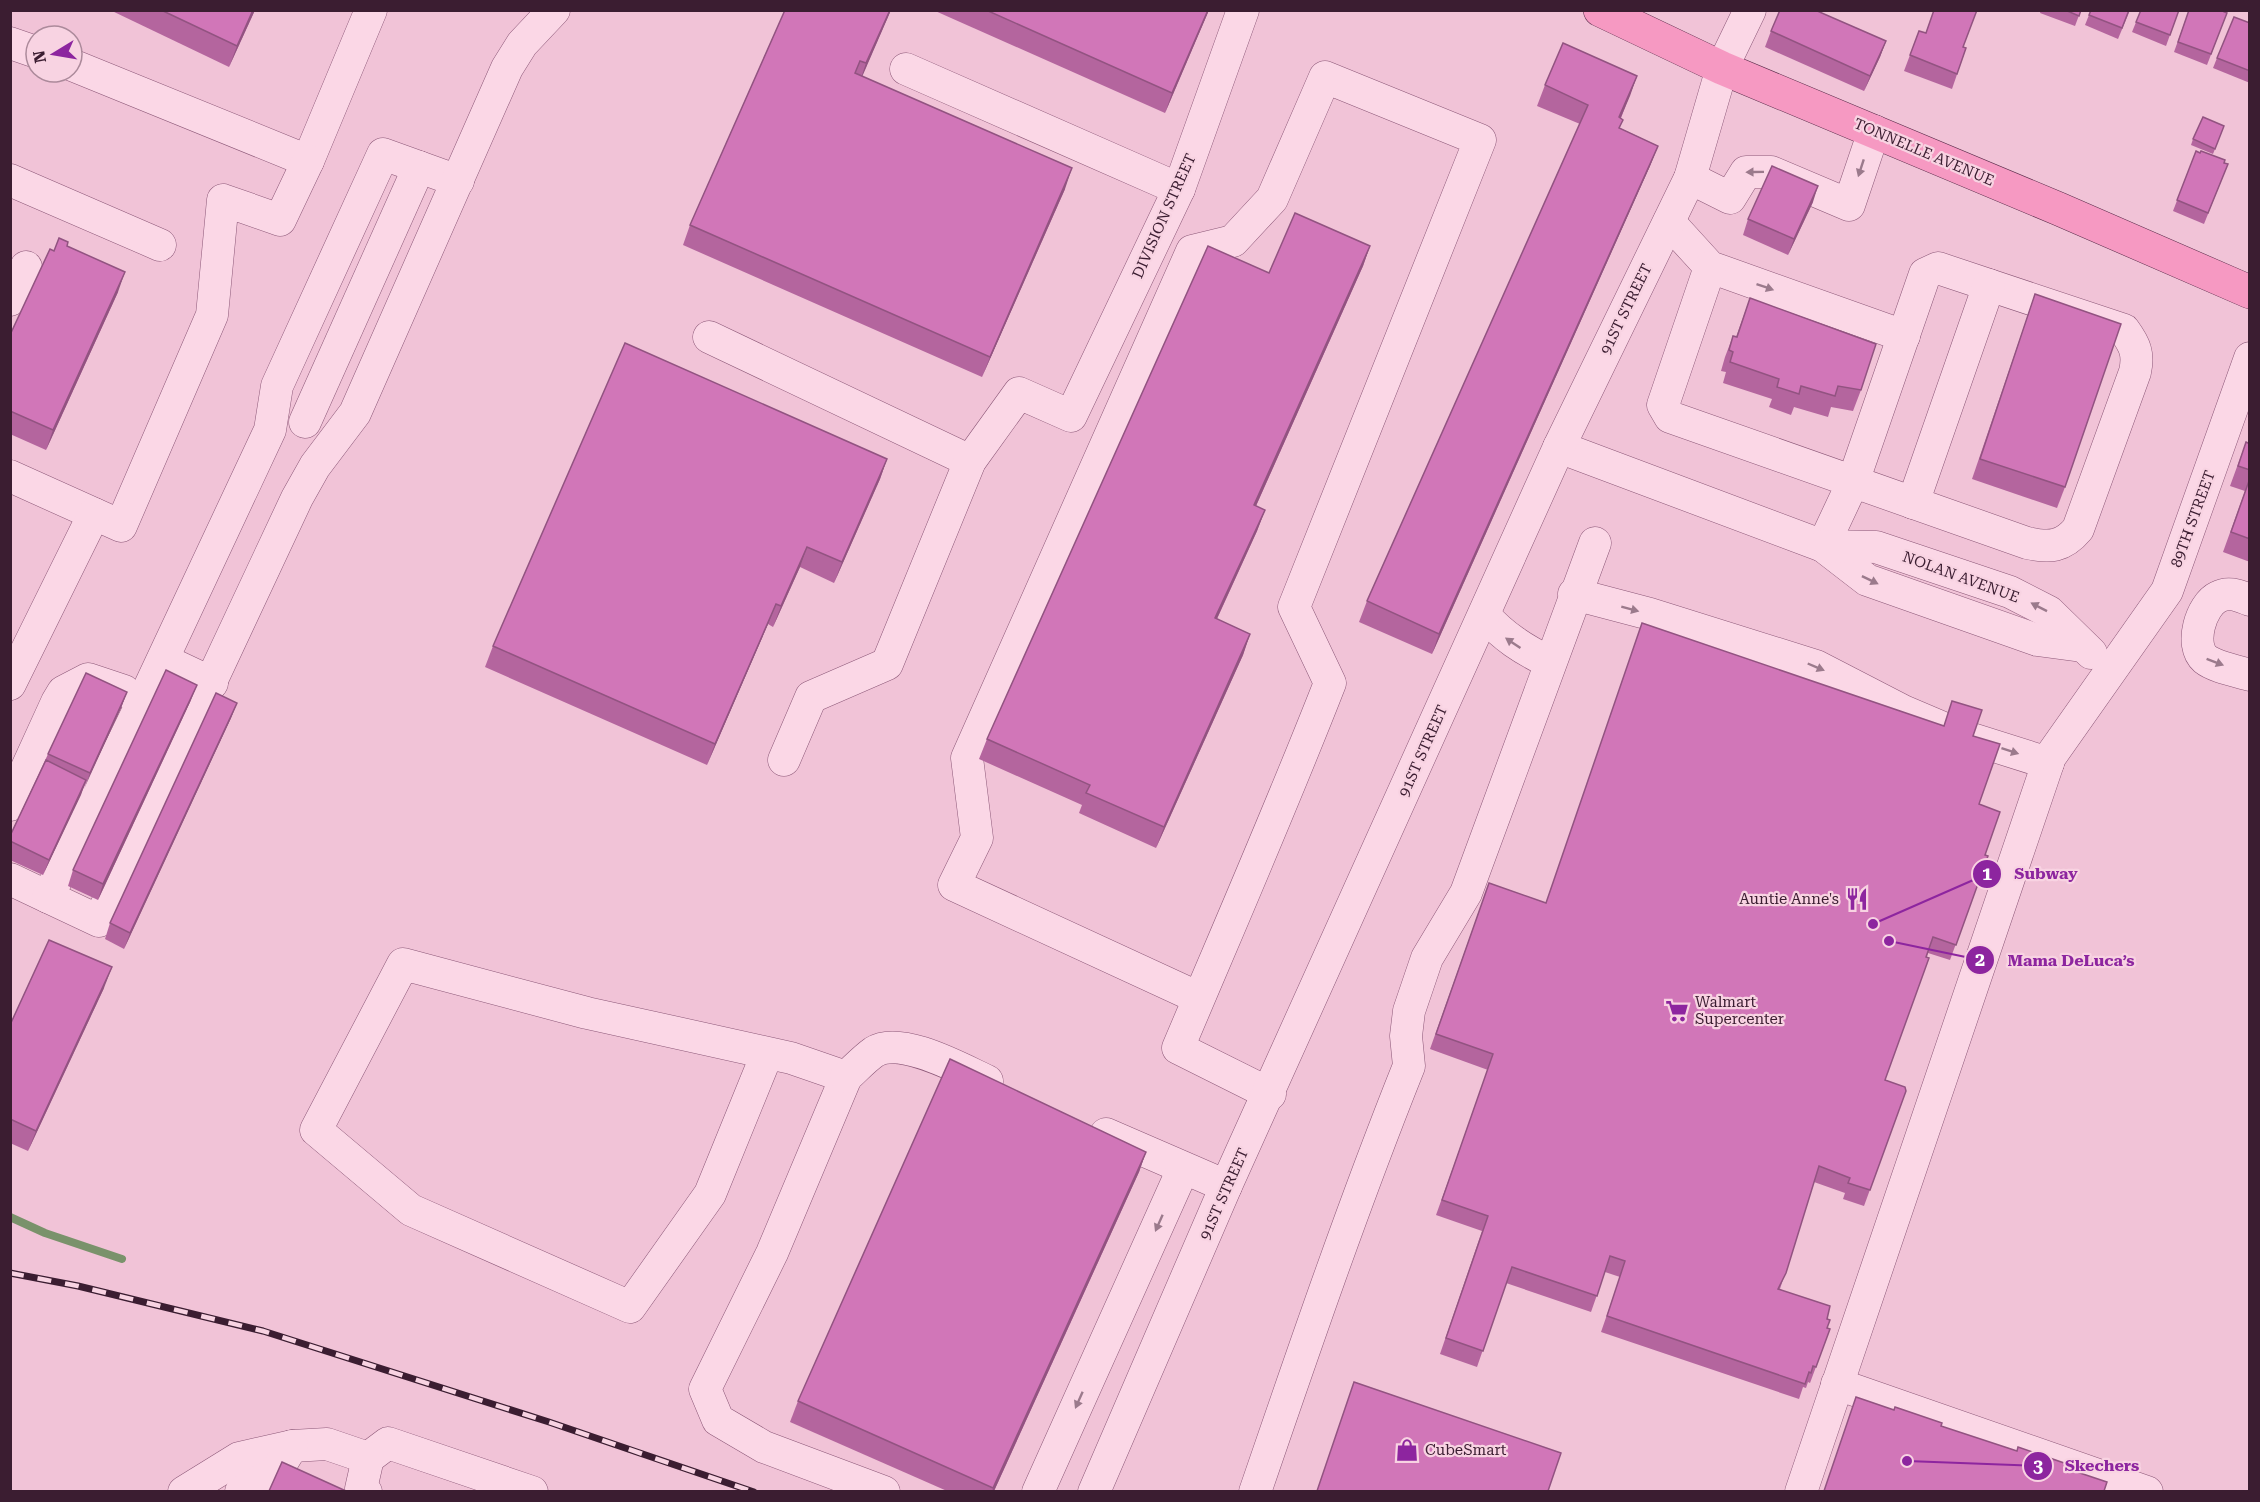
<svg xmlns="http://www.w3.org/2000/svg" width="2260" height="1502" font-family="'Roboto Serif',serif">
<rect width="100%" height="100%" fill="#f1c3d7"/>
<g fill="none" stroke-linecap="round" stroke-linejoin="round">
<path stroke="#7a926b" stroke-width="8" d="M10,1217L45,1233L122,1259"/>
<g stroke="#8c5878" stroke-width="33">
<g id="minor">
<path d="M10,43L36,52"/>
<path d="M72,65L308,161L371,10"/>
<path d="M906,69L1179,189"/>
<path d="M1690,178L1730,198L1746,172H1771L1849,205L1874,131"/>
<path d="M10,180L160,245"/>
<path d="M1669,222L1710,267L1904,336"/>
<path d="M1710,267L1663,405L1670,417L2027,543C2050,548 2063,547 2078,529L2135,372C2139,354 2135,345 2124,330L1938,268L1925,274L1853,482L1823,546"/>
<path d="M10,300L26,267"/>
<path d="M709,337L970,461"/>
<path d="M305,422L419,167"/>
<path d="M1559,447L1823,546L1867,580L2037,640L2082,646"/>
<path d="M10,476L121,526L212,315L223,200L280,220L308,161"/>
<path d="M1913,503L1989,285"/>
<path d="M1823,546L1876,547L2010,592L2049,612L2091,653"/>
<path d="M1574,594L1650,614L1816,666L1903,711L1943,728"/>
<path d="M2250,600C2239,596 2229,591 2218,597C2201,605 2189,645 2205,659C2215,667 2237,671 2250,675"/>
<path d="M1484,615C1504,637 1523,649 1549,662"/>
<path d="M163,660L212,683"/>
<path d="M10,684L94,514"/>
<path d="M1972,739L2048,763"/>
<path d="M784,760L811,697L887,664L970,461L1019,393L1071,416L1179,189L1243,10"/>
<path d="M10,805L57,702L63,692L88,679L124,691"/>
<path d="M10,879L48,897L144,699L270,430L277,386L383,154L458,181"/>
<path d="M48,897L99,921L297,498L315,466L355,413L507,68L522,44L554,10"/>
<path d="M1199,998L954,885L977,838L967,758L1192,251L1233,241L1272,199L1325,77L1480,140L1294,607L1330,683C1282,806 1229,927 1178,1048L1270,1094"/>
<path d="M767,1054L710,1194L630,1307L411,1210L316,1130L403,964L587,1013L791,1058L846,1077L772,1253L705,1389L718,1420L764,1447L884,1492"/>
<path d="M846,1077C855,1069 864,1059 874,1052C900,1035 961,1069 987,1081"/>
<path d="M1106,1134L1226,1186"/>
<path d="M1837,1384L2147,1492"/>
<path d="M184,1492L239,1458L292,1446L327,1444L368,1458L388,1443L532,1492"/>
<path d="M241,1492L276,1472L292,1446"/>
<path d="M366,1492L361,1489L368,1458"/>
<path d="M1038,1492L1183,1169"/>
<path d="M1094,1492L1226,1186L1559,447L1690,178L1722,68L1750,10"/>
<path d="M1255,1492C1304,1349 1353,1206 1409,1066L1406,1036L1409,1011L1427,958L1466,893L1595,543"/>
<path d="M1801,1492L2050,757L2167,591L2250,358"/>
</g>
</g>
<g stroke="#5a2d4b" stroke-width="34">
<path id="major" d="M1600,10L1722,68L2059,209L2250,292"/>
</g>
<use href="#minor" stroke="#fbd7e6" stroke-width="32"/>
<use href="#major" stroke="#f699c2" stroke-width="33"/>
<g stroke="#3b1d31" stroke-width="7">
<path id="rail" d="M10,1273L78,1286L263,1331L549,1422L754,1492"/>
</g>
<use href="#rail" stroke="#f8d3e2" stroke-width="4.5" stroke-dasharray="14" stroke-linecap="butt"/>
</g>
<g fill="#b4659e">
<path d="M110,10H255L229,67Z"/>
<path d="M785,10H891L862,76L1065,189L982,377L683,245L690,225Z"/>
<path d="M933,10H1209L1165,113Z"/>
<path d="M2041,10H2081L2075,26L2040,13Z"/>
<path d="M2091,10H2130L2118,39L2085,25Z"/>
<path d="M2141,10H2179L2166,46L2132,32Z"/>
<path d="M2189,10L2227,13L2207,65L2174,52Z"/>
<path d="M2250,23V83L2213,68L2217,58Z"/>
<path d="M1771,31L1886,41L1880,57L1864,91L1765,47Z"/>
<path d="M1919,31L1966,48L1952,89L1904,71Z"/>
<path d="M1637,76L1621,118L1620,128L1658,146L1650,166L1432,654L1359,622L1367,601L1580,124L1537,106L1545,85Z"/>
<path d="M2224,126L2213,154L2191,145L2193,139Z"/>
<path d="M2196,151L2228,164L2204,224L2173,211Z"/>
<path d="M1813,202L1788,255L1743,235L1748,219Z"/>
<path d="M67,246L118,292L46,450L10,434V335Z"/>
<path d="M1370,246L1363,266L1256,506L1265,510L1257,531L1217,619L1250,634L1243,655L1156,848L1079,813L1082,805L979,759L987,739L1269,273Z"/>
<path d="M2035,294L2065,487L2057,508L1972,479Z"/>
<path d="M1750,298L1861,390L1853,411L1831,407L1828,417L1794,407L1791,415L1769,407L1772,399L1723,383L1726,372L1721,371L1725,357L1733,336L1736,337Z"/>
<path d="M2246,442L2250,444V562L2223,552L2245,491L2230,486Z"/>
<path d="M887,459L880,479L834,583L800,567L773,627L768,624L707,765L485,667L493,646Z"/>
<path d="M127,692L121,708L43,875L10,860V836L48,754Z"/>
<path d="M191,700L98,900L68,886L73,870Z"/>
<path d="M237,703L231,718L124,949L105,939L110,923Z"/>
<path d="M1943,726L1973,736L1979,804L1985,855L1988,856L1950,960L1928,953L1885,1080L1906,1091L1864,1206L1843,1199L1845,1193L1814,1182L1780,1289L1827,1319L1828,1328L1830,1329L1810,1383L1808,1382L1806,1388L1803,1387L1799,1399L1601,1332L1620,1277L1605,1272L1591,1312L1506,1283L1477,1367L1440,1354L1482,1231L1436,1215L1488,1070L1430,1049L1489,883L1546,903Z"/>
<path d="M104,988L28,1151L10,1143V1025Z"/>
<path d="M1146,1152L1139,1172L994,1491H947L790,1422L798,1401Z"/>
</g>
<g fill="#925381">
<path d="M253,10H255L229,67L237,46Z"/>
<path d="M890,10H891L859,84L866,63Z"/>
<path d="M1208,10H1209L1165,113L1172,93Z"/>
<path d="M1886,41L1880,57L1864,91L1870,76Z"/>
<path d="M1637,76L1630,96L1612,138L1619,117Z"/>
<path d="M1658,146L1650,166L1432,654L1439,634Z"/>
<path d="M1072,168L1065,189L982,377L990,357Z"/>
<path d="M1818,186L1813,202L1788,255L1794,239Z"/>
<path d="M1370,246L1363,266L1247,526L1254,505Z"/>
<path d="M125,272L118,292L46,450L53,430Z"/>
<path d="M887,459L880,479L834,583L842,562Z"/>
<path d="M1265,510L1257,531L1208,638L1215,618Z"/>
<path d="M807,547L800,567L773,627L781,606Z"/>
<path d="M776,604L768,624L707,765L715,744Z"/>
<path d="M1250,634L1243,655L1156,848L1164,827Z"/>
<path d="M197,685L191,700L98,900L103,884Z"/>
<path d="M127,692L121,708L84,789L90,773Z"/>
<path d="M237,703L231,718L124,949L130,933Z"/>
<path d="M86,780L81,795L43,875L49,860Z"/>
<path d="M112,967L104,988L28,1151L36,1131Z"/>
<path d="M1146,1152L1139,1172L994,1491H992Z"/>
</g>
<g fill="#d176b8" stroke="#925381" stroke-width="1.5">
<path d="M161,10H253L237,46Z"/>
<path d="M785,10H890L866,63L860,61L855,73L1072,168L990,357L690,225Z"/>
<path d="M986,10H1208L1172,93Z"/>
<path d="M1780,10H1815L1886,41L1870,76L1771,31Z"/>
<path d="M1934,10H1977L1963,47L1966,48L1957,74L1910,55L1919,31L1926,33Z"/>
<path d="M2065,10H2081L2079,16Z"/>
<path d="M2091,10H2129L2122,28L2089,15Z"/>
<path d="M2141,10H2179L2170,35L2136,22Z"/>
<path d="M2189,10H2220L2227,13L2211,54L2178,42Z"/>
<path d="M2234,17L2250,23V71L2217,58Z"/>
<path d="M1563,43L1637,76L1619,117L1623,120L1619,128L1658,146L1439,634L1367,601L1588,105L1545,85Z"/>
<path d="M2203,117L2224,126L2215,149L2193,139Z"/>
<path d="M2196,151L2200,153L2201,151L2225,160L2224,163L2228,164L2208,213L2177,200Z"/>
<path d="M1772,166L1818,186L1794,239L1748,219Z"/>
<path d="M1295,213L1370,246L1254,505L1265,510L1215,618L1250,634L1164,827L1086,793L1090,785L987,739L1208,246L1269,273Z"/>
<path d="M59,238L68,242L67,246L125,272L53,430L10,411V335L50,249L54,251Z"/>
<path d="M2035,294L2121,324L2065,487L1980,459Z"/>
<path d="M1750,298L1876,344L1861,390L1838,386L1835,396L1801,386L1799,394L1777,387L1779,379L1730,362L1733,352L1729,350L1733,336L1737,337Z"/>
<path d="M625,343L887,459L842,562L807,547L781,606L776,604L715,744L493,646Z"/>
<path d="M2246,442L2250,444V470L2238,466Z"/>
<path d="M2250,478V539L2231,532Z"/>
<path d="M1642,623L1944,726L1952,701L1982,710L1973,736L2000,744L1979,804L2000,812L1985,855L1988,856L1956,945L1933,937L1926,957L1929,958L1885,1080L1905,1087L1906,1091L1870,1190L1848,1183L1850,1178L1819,1166L1786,1273L1778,1289L1830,1306L1827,1319L1830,1320L1827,1328L1830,1329L1816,1367L1813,1366L1811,1373L1809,1372L1805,1384L1607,1316L1625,1261L1610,1256L1597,1296L1512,1267L1483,1351L1446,1338L1488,1216L1442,1200L1493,1054L1436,1034L1489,883L1546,903Z"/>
<path d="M166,670L197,685L103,884L73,870Z"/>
<path d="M86,673L127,692L90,773L48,754Z"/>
<path d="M216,693L237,703L130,933L110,923Z"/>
<path d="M46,760L86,780L49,860L10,841V836Z"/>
<path d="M49,940L112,967L36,1131L10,1119V1025Z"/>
<path d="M950,1059L1146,1152L993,1488L798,1401Z"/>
<path d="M1354,1382L1561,1453L1548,1491H1317Z"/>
<path d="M1856,1397L1894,1410L1895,1407L1942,1423L1941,1426L2017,1451L2018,1447L2067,1464L2065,1468L2107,1482L2104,1491H1824Z"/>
<path d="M282,1462L346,1491H269Z"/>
</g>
<defs><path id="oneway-solid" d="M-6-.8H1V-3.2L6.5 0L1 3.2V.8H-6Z" transform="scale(1.5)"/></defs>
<g fill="#9b7a8c">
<use href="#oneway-solid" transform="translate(1861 168) rotate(108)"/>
<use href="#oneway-solid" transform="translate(1755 172) rotate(179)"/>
<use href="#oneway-solid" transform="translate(1765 287) rotate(19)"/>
<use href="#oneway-solid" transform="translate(1870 580) rotate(26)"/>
<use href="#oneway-solid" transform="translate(2039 607) rotate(-153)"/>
<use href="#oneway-solid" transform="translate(1630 609) rotate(15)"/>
<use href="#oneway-solid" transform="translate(1513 643) rotate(-146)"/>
<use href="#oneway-solid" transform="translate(2215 662) rotate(21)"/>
<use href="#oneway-solid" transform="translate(1816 667) rotate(23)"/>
<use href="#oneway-solid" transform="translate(2010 751) rotate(18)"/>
<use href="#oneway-solid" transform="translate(1159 1223) rotate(114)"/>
<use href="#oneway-solid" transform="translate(1079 1400) rotate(114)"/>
</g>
<defs>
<g id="restaurant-bare" transform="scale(1.8)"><path d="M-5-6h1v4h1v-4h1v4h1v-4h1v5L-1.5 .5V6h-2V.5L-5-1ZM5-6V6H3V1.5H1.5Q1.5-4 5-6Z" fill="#8d259f" stroke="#f8d3e2" stroke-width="2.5" paint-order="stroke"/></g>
<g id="supermarket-bare" transform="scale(1.8)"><path d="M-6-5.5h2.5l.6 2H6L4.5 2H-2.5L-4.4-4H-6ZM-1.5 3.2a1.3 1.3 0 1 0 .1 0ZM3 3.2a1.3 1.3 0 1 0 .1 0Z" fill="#8d259f" stroke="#f8d3e2" stroke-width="2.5" paint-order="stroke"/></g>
<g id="shop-bare" transform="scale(1.8)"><path d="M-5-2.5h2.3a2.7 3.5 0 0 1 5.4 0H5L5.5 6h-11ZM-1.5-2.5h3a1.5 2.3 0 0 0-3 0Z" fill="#8d259f" stroke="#f8d3e2" stroke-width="2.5" paint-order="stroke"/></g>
</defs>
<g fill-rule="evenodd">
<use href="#restaurant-bare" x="1857" y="899"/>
<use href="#supermarket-bare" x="1677" y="1011"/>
<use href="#shop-bare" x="1407" y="1450"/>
</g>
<g text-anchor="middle" stroke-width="4.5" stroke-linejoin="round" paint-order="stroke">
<g font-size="15" fill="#3b1d31" stroke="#f8d3e2">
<text transform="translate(1924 152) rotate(23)" y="5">TONNELLE AVENUE</text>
<text transform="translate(1164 216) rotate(-66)" y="5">DIVISION STREET</text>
<text transform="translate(1626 309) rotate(-64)" y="5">91ST STREET</text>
<text transform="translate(2193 519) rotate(-70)" y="5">89TH STREET</text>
<text transform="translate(1961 577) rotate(20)" y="5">NOLAN AVENUE</text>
<text transform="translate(1423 751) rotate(-66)" y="5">91ST STREET</text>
<text transform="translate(1224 1194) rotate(-66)" y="5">91ST STREET</text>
</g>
<g font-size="15" fill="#3b1d31" stroke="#f8d3e2" text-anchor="start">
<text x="1839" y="904" text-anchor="end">Auntie Anne's</text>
<text x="1695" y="1007">Walmart<tspan x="1695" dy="17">Supercenter</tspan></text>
<text x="1425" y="1455">CubeSmart</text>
</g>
</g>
<path fill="none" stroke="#8d259f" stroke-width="2" d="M1873 924L1987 874M1889 941L1980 960M1907 1461L2038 1466"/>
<g fill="#8d259f" stroke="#f8d3e2" stroke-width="2">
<circle cx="1873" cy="924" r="6"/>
<circle cx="1889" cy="941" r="6"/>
<circle cx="1907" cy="1461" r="6"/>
<circle cx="1987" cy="874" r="15"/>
<circle cx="1980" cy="960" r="15"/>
<circle cx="2038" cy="1466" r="15"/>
</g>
<g font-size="18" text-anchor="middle" font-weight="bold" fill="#fff">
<text x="1987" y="880">1</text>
<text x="1980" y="966">2</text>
<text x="2038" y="1472">3</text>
</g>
<g font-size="16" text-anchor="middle" font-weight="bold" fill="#8d259f" stroke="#f8d3e2" stroke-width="4.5" stroke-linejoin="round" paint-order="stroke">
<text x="2046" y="879">Subway</text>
<text x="2071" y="966">Mama DeLuca’s</text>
<text x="2102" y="1471">Skechers</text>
</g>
<rect width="2260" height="1502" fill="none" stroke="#3b1d31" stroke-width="24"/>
<g transform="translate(54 54) rotate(259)"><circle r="28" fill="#f8d3e2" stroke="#ac8a9b" stroke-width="1.5"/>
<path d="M0-4.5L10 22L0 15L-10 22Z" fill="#8d259f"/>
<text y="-9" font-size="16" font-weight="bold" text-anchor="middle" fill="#3b1d31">N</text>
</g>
</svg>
